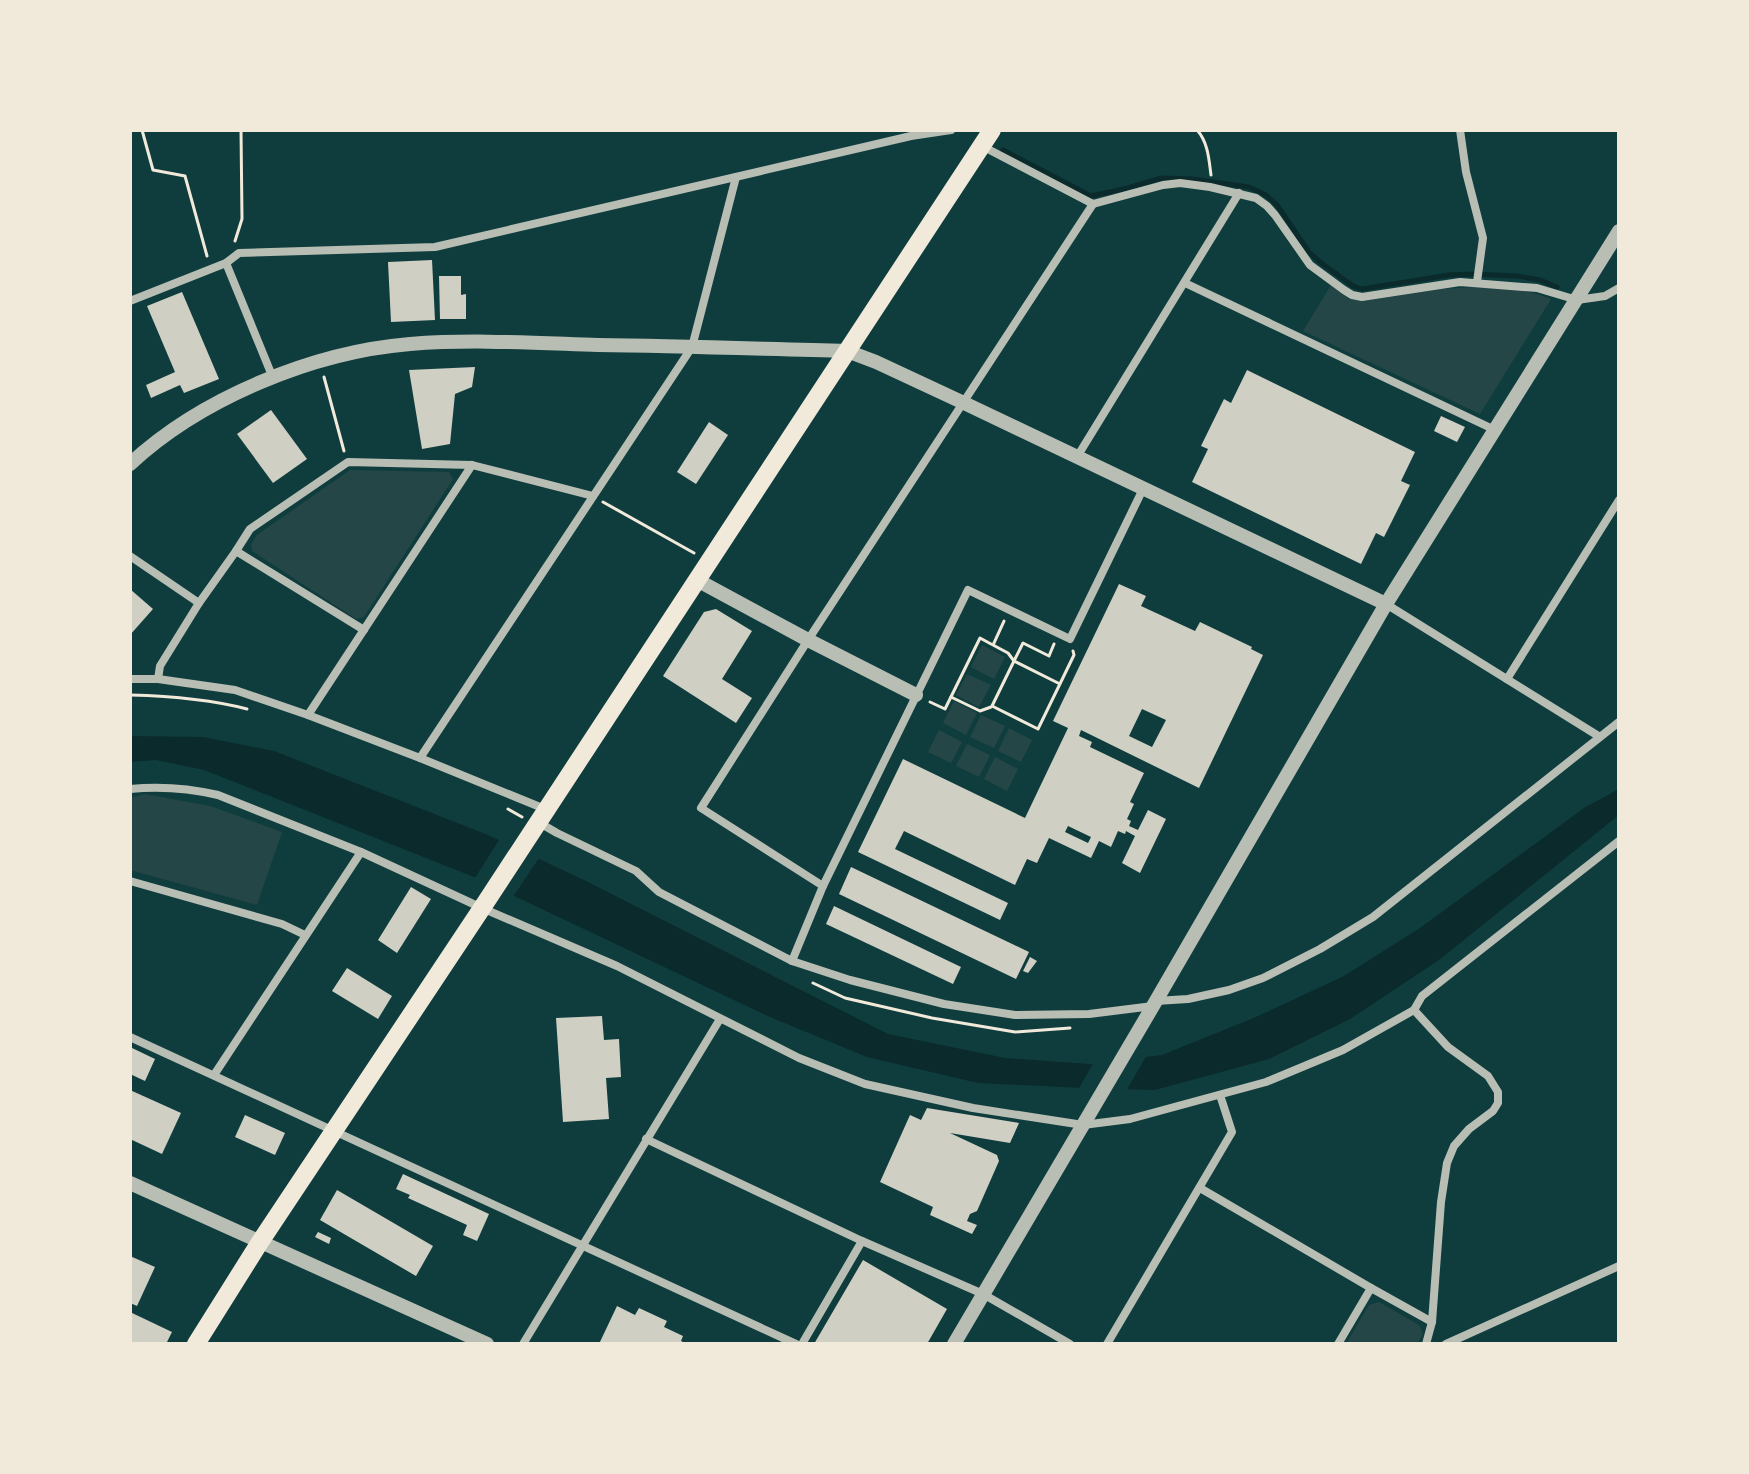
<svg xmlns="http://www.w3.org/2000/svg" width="1749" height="1474" font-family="'DM Sans',sans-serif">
<rect width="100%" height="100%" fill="#0f3d3e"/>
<g fill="#244646">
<path d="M1331,285L1349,299L1364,301L1442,289L1475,287L1528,291L1551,299L1480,414L1303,331Z"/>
<path d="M350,470L449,472L453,479L364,617L356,619L252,551L251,544L257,535Z"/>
<path d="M982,645L1005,657L994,679L971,667Z"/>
<path d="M967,674L991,685L979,707L956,695Z"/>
<path d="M954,701L977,713L966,735L943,723Z"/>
<path d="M981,715L1005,726L994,748L970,737Z"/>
<path d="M1009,728L1032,740L1021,762L998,751Z"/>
<path d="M939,730L962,742L951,763L928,752Z"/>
<path d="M967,744L990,755L979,777L956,766Z"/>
<path d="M995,757L1018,769L1007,791L984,779Z"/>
<path d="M145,794L210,806L282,832L257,905L130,870V798Z"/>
<path d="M1379,1302L1419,1325L1423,1334L1417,1344H1346L1369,1305Z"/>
</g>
<path fill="#0a2a2b" d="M130,736L203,737L274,751L488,835L584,880L888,1034L1005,1058L1090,1064L1162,1055L1256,1017L1344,976L1420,928L1584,808L1619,789V815L1439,960L1350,1019L1269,1059L1155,1090L1083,1088L978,1083L867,1057L770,1017L474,877L204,770L156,760L130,762Z"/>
<g fill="#0f3d3e">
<path d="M501,837L541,855L511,900L473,881Z"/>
<path d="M1148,1053L1125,1093L1077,1092L1095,1060Z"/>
</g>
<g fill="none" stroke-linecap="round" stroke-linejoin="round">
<path stroke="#0a2a2b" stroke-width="5" d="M1003,150L1091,196L1128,188L1161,178L1192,179L1249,187L1266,195L1277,205L1309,252L1320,262L1353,286L1362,289L1449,275L1471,274L1517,276L1540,280L1557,287"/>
</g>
<g fill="#cfcfc3" fill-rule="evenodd">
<path d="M432,260L435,320L391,322L388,262Z"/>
<path d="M439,276H461V295L466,294V319H440Z"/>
<path d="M182,292L219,379L184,393L180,385L151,398L146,385L175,372L147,306Z"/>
<path d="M475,367L472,387L455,394L450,444L422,449L409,370Z"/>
<path d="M1247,370L1415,452L1401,481L1410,485L1384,537L1376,533L1361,564L1192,482L1208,449L1201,446L1224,399L1231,403Z"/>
<path d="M271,410L307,459L273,483L237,434Z"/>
<path d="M1441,416L1465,427L1457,442L1434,431Z"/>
<path d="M709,422L728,435L696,484L677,472Z"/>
<path d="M1119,584L1146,596L1141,606L1195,631L1200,622L1252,647L1251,649L1263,655L1199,788L1081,730L1079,736L1092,742L1090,747L1144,773L1130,802L1134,804L1127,819L1131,821L1129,826L1138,830L1148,810L1166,819L1140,873L1122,863L1135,836L1126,831L1125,834L1118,831L1111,847L1099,841L1091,858L1049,838L1037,863L1027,859L1015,885L904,831L895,849L1008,903L1000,920L858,852L903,759L1025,818L1068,728L1053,721ZM1142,709L1166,720L1152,747L1129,736ZM1068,826L1091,837L1088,843L1065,832Z"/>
<path d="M130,589L153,609L130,635Z"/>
<path d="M716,609L752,631L722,679L752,698L736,723L663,676L704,612Z"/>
<path d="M851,867L1029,952L1016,979L839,894Z"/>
<path d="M411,887L431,899L397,953L378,940Z"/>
<path d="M834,906L961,967L953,984L826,924Z"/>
<path d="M1030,957L1037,961L1028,973L1023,971Z"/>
<path d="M347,968L392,996L378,1019L332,991Z"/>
<path d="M602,1016L604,1040L619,1039L621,1077L606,1078L609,1119L563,1122L556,1018Z"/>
<path d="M130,1047L155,1059L145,1081L130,1074Z"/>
<path d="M130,1090L181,1113L162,1154L130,1139Z"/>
<path d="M927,1108L1019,1123L1010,1143L950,1133L997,1155L999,1161L977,1211L970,1214L967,1221L977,1225L972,1234L930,1215L933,1207L880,1182L910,1115L921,1120Z"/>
<path d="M245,1115L285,1133L275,1155L235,1137Z"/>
<path d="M403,1174L489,1214L477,1241L463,1235L467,1225L408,1198L410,1195L396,1189Z"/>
<path d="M337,1190L433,1246L416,1276L320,1220Z"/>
<path d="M318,1232L331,1238L329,1244L315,1237Z"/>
<path d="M130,1256L155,1267L137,1306L130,1303Z"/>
<path d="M863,1260L947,1309L927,1344H814Z"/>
<path d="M617,1306L635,1315L639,1308L667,1321L664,1327L683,1336L681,1341L687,1344H599Z"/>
<path d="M130,1312L172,1332L166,1344H130Z"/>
</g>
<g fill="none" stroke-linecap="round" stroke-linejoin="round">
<g stroke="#f1e9da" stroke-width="3">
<path d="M142,130L153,170L185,176L207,256"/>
<path d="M1197,130C1208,142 1209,160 1211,175"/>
<path d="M235,241L242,219L241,130"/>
<path d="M324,377L344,451"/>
<path d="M603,502L694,553"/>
<path d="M1004,621L993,645L1008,653L1014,661L1023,643L1049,656L1054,644"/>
<path d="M1060,684L1014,661L992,706L1038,729C1050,704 1062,680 1074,655L1073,651"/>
<path d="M130,695C169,696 209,699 247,709"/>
<path d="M951,697L980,711L991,707"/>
<path d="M930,702L945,709L980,638L991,644"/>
<path d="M508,809L522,817"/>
<path d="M813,983L845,998L932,1018L1015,1032L1070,1028"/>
</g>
<g stroke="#b8beb3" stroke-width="8">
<path d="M1460,130L1466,172L1483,238L1477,282"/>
<path d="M982,146L1093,204L1163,185L1180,183L1210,187L1256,198L1267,206L1275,215L1310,265L1344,290L1352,295L1362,297L1460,282L1537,288L1577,300L1605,296L1619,288"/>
<path d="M226,263L273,378"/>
<path d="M1185,283L1495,430"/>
<path d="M130,301L226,263L239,253L435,247L911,136L951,130"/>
<path d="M1077,457L1239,193"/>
<path d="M236,551L364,630"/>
<path d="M130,556L199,603"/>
<path d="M1386,604L1600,737"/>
<path d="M130,679H158L235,690L308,715L420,758L545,809"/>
<path d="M158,679L160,666L199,603L236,551L250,529L348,462L472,465L593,496"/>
<path d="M1507,679L1619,500"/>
<path d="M308,715L472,465"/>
<path d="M420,758L692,347L736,177"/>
<path d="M130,789C160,786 188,788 218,795L361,852L482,908L617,966L799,1058L865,1084L973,1108L1083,1125L1130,1119L1266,1082L1343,1050L1414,1010L1422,996L1619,841"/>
<path d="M538,822L557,833L636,871L659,892L792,961L850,980L944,1004L1015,1015L1089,1014L1153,1006"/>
<path d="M130,881L282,924L305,935"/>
<path d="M823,886L701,808L808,640L1093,204"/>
<path d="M792,961L823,886L968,590L1070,639L1143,489"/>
<path d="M1156,1001L1188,999L1229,990L1263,978L1320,949L1373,917L1619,722"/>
<path d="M1414,1010L1448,1047L1488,1076L1498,1092V1103L1493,1111L1469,1129L1454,1146L1447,1163L1441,1202L1432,1322L1426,1344"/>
<path d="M130,1037L796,1344"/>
<path d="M214,1075L361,852"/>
<path d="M646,1139L862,1241L983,1294L1070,1344"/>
<path d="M1200,1188L1371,1288L1432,1322"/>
<path d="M523,1344L720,1019"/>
<path d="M802,1344L862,1241"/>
<path d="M1107,1344L1232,1132L1220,1095"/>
<path d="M1338,1344L1371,1288"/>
<path d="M1446,1344L1619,1266"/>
</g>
<g stroke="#b8beb3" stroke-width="14">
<path d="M130,464C201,398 313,352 410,344C473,339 536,343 598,345C681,346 764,349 847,351L876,362L964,403L1386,604"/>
<path d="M697,580L808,640L916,695"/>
<path d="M130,1183L487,1344"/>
<path d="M954,1344L1153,1006L1386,604L1619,231"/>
</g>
<path stroke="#f1e9da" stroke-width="18" d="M196,1344L260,1242L482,908L992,130"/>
</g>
<rect width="1749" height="1474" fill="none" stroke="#f1e9da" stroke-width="264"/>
</svg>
